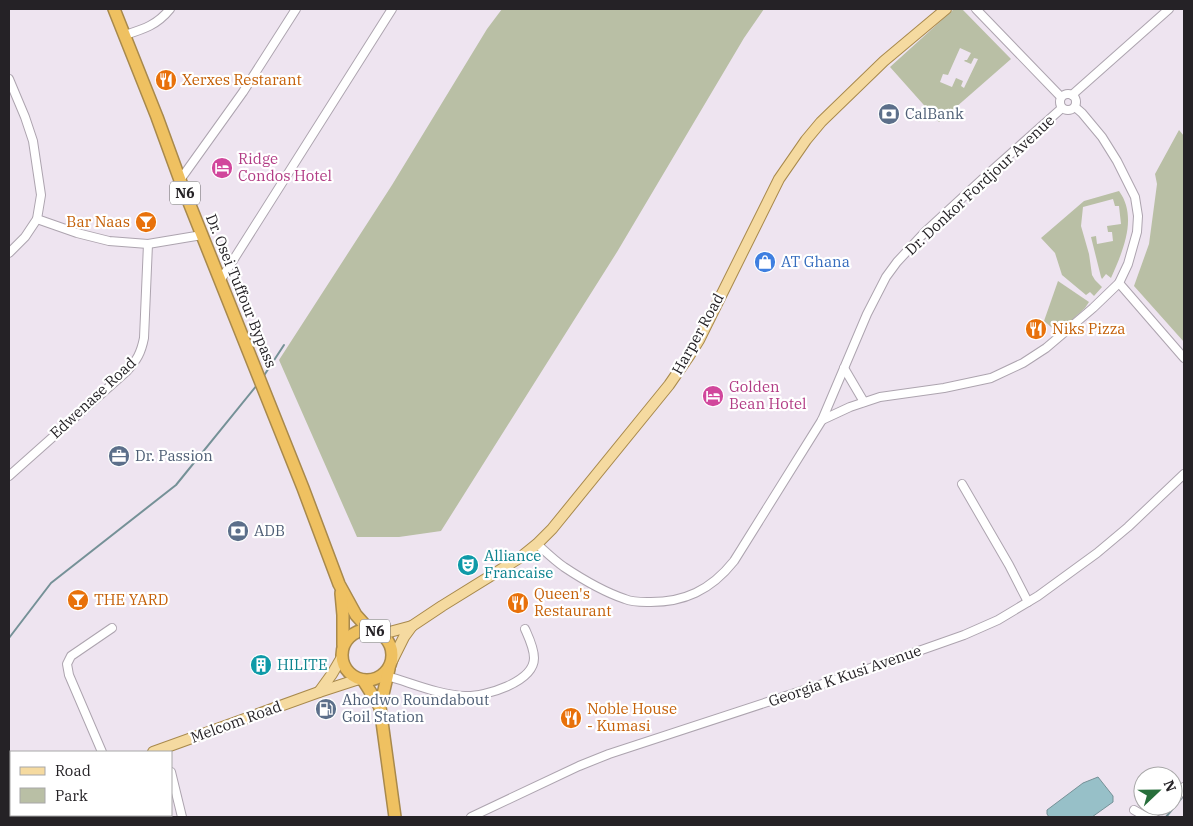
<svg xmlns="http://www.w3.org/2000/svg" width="1193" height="826" font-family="'IBM Plex Serif',serif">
<rect width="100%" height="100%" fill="#eee4f0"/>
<g fill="#b9bfa5" fill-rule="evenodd">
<path d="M502,9H764L744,38L617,252L441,531L399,537H357L279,360L392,185L487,29Z"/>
<path d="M954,9H962L1011,59L939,122L890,67ZM960,48L971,53L967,60H965L964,61L971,64L974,58L978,59L964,88L961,86L963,81L956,78L952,87L940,82L943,74L948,75Z"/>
<path d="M1179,130L1184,136V342L1134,286L1149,244L1157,184L1155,174Z"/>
<path d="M1119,191C1138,217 1123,251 1111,278L1106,274L1102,279L1101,277L1091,237L1096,236L1097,244L1113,241L1112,232H1108L1107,226L1121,224L1119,206H1115L1113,199L1083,207L1081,226L1089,254L1092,275L1095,280L1102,287L1094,296L1090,292L1086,295L1062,275L1055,253L1041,238L1084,201Z"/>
<path d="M1058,281L1089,302L1085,308L1058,333L1044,321Z"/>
</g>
<path fill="#97c0c8" stroke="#759197" d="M1098,777L1113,796V802L1092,817H1049L1047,814V810L1083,783Z"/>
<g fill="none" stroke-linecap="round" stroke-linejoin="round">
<g stroke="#759197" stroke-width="2">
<path d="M263,377L284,345"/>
<path d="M9,638L51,583L176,485L257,385"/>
<path d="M1166,817L1184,795"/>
</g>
<g stroke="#ada4af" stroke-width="10">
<g id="minor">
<path d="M976,9L1061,97"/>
<path d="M125,35C144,29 157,25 170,9"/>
<path d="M9,79L25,117L33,141L41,195L37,219L25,237L9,253"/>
<circle cx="1068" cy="102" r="8"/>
<path d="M1072,95L1169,9"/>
<path d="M180,180L243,92L296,9"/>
<path d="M37,219L77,233L109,241L148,244L202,235"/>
<path d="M220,281L392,9"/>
<path d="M1119,283L1184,358"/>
<path d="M844,368L864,402"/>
<path d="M822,420L850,407L880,397L944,388L991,378L1023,363L1046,348L1093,308L1119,283L1128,264L1137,232L1138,216L1135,197L1117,161L1102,137L1082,113L1075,107"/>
<path d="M9,476L127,371C137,360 141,353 144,338L148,244"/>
<path d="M962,484L1009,565L1028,602"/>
<path d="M537,544C546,552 554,560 564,567C582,579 604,592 625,599C632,602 640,602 647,602C684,603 711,590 734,561L822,420L867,314L886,277L897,262L925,232L988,174L1062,108"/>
<path d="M387,676C412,683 439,695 465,696C485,697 534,682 534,658C534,648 529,638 525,629"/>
<path d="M102,752L69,675L67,664L71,656L112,628"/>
<path d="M171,772L182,817"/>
<path d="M1173,801L1180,793L1184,787"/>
<path d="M1134,810L1141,814L1151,815L1165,806"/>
<path d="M55,815L56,817"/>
<path d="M471,817L579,766L609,754L859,672L964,635L998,620L1038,596L1097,553L1128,527L1184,474"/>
</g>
</g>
<g stroke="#a8894c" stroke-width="12">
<g id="major">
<path d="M382,634L412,626L442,606L521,557L537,544L552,529L669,385L689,356L699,340L779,179L806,140L821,122L884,61L946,9"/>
<path d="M392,661L404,637L412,626"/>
<path d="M319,692L332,674L342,657"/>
<path d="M153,752L319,692L359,679"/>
<path d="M9,804H11"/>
</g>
</g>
<g stroke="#a8894c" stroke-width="14">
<g id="highway">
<path d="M114,9L157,117L180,180L303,488L339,584L356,615L365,625L371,630"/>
<path d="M341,593L343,615V645"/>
<circle cx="367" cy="655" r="25"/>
<path d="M389,669L380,707L395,817"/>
<path d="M363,680L380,707"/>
</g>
</g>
<use href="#minor" stroke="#fff" stroke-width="8"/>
<use href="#major" stroke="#f5daa0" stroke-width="10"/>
<use href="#highway" stroke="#efc161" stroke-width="11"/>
</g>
<defs>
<g id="restaurant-disc" transform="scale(1.125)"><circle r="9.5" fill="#e8710a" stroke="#fff"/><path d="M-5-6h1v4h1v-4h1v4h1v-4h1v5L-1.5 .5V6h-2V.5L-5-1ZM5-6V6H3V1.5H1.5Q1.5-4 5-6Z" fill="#fff"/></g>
<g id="bank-disc" transform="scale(1.125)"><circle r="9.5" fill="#5c6f8a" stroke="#fff"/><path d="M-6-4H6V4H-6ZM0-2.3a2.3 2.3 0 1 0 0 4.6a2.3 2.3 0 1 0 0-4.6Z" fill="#fff"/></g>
<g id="hotel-disc" transform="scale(1.125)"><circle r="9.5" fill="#d1479c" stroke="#fff"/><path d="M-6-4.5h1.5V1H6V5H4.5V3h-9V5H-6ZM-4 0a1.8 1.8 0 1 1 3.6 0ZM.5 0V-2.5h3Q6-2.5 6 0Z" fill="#fff"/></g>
<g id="bar-disc" transform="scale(1.125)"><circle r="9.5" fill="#e8710a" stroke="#fff"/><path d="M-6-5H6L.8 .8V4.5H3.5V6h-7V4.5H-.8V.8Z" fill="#fff"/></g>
<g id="shop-disc" transform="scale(1.125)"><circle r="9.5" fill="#3f7fe0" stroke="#fff"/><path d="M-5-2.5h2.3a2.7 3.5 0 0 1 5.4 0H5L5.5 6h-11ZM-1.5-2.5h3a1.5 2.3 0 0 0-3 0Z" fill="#fff"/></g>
<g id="office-disc" transform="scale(1.125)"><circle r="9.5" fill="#5c6f8a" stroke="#fff"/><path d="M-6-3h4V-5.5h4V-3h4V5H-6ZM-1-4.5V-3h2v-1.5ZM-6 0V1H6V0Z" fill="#fff"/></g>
<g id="theatre-disc" transform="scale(1.125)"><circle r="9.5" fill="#0f9aa8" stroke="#fff"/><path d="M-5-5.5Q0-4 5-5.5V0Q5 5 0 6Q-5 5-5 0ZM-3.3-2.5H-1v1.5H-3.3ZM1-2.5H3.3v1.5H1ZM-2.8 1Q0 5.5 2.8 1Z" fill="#fff"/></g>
<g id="building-disc" transform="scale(1.125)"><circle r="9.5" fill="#0f9aa8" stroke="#fff"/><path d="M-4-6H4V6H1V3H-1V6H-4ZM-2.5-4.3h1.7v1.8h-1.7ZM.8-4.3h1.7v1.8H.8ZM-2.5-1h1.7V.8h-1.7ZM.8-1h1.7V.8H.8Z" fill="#fff"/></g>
<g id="fuel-disc" transform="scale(1.125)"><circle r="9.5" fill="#5c6f8a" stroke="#fff"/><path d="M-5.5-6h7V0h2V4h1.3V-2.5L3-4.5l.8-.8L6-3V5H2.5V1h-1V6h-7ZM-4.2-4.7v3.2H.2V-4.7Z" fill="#fff"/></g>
</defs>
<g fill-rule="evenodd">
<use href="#restaurant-disc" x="166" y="80"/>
<use href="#bank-disc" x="889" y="114"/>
<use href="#hotel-disc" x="222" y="168"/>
<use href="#bar-disc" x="146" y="222"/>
<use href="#shop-disc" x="765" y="262"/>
<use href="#restaurant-disc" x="1036" y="329"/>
<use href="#hotel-disc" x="713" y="396"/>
<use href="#office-disc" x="119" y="456"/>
<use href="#bank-disc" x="238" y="531"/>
<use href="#theatre-disc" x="468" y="565"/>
<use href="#bar-disc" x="78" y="600"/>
<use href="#restaurant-disc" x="518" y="603"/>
<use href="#building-disc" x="261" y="665"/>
<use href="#fuel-disc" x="326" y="709"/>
<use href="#restaurant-disc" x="571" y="718"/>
</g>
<g text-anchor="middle" stroke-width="4.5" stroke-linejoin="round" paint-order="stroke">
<g fill="#fff" stroke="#666467" stroke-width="1">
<rect x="170" y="181.5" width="30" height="23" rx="4"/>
<rect x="360" y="619.5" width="30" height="23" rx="4"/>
</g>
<g font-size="14" font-weight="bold" fill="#252226">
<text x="185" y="198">N6</text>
<text x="375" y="636">N6</text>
</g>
<g font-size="15" fill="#c56008" stroke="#fff" text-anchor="start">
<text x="182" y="85">Xerxes Restarant</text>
<text x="130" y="227" text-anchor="end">Bar Naas</text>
<text x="1052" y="334">Niks Pizza</text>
<text x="534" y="599">Queen's<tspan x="534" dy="17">Restaurant</tspan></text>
<text x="94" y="605">THE YARD</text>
<text x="587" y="714">Noble House<tspan x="587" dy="17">- Kumasi</tspan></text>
</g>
<g font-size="15" fill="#4e5e75" stroke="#fff" text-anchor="start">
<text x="905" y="119">CalBank</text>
<text x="135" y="461">Dr. Passion</text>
<text x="254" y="536">ADB</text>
<text x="342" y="705">Ahodwo Roundabout<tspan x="342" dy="17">Goil Station</tspan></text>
</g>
<g font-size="15" fill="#b23c85" stroke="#fff" text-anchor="start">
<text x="238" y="164">Ridge<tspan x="238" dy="17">Condos Hotel</tspan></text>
<text x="729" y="392">Golden<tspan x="729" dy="17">Bean Hotel</tspan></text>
</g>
<g font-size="15" fill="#252226" stroke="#fff">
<text transform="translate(980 185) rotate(-43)" y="5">Dr. Donkor Fordjour Avenue</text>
<text transform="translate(241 291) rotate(68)" y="5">Dr. Osei Tuffour Bypass</text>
<text transform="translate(698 334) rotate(-61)" y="5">Harper Road</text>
<text transform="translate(93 398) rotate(-43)" y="5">Edwenase Road</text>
<text transform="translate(845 676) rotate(-19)" y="5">Georgia K Kusi Avenue</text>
<text transform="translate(236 722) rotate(-20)" y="5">Melcom Road</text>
</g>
<g font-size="15" fill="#366cbe" stroke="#fff" text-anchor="start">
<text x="781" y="267">AT Ghana</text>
</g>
<g font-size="15" fill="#0d838f" stroke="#fff" text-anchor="start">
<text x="484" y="561">Alliance<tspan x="484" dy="17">Francaise</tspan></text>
<text x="277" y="670">HILITE</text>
</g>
</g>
<rect width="1193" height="826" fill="none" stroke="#252226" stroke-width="20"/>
<rect x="10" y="751" width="162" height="65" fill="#ffffff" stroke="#a8a7a8"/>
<rect x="20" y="767" width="25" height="8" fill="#f5daa0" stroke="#a8a7a8"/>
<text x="55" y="776" font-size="15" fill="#252226">Road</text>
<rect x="20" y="788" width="25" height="15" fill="#b9bfa5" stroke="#a8a7a8"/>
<text x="55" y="801" font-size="15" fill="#252226">Park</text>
<g transform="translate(1158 791) rotate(68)"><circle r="24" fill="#ffffff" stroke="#a8a7a8"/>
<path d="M0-4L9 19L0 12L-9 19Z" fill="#276e3b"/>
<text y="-8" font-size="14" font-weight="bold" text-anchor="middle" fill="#252226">N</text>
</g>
</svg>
